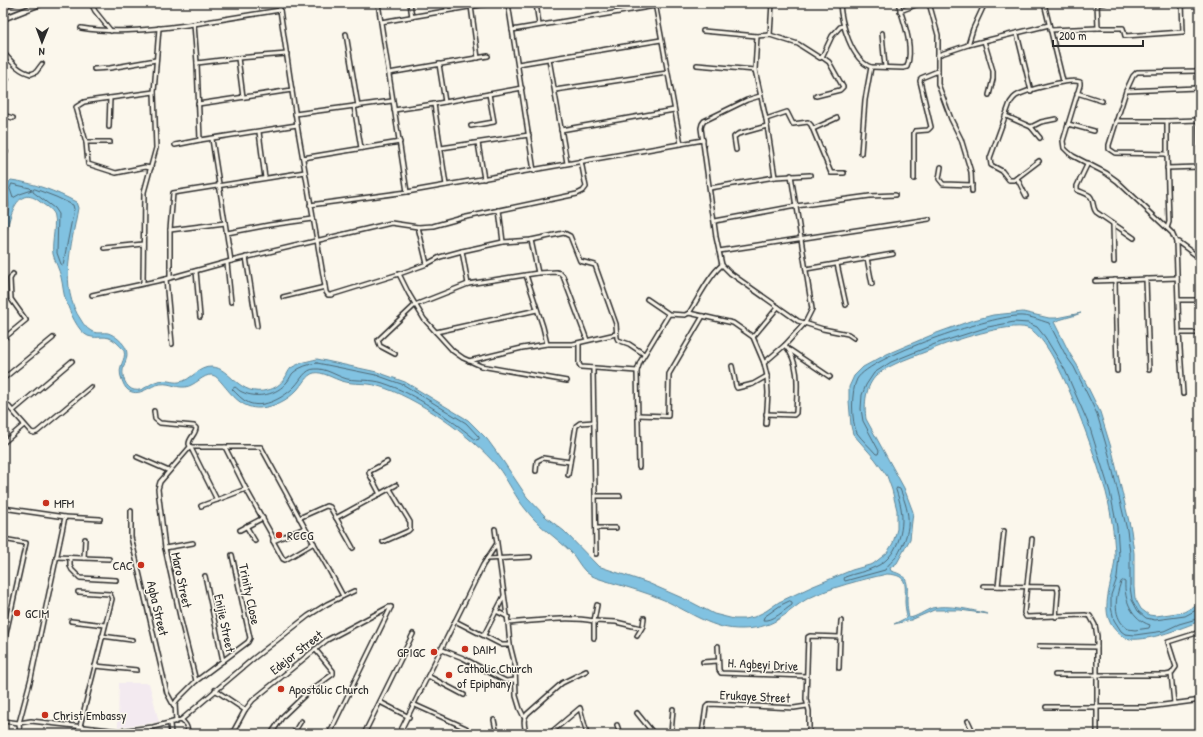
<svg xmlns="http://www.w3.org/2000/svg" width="1203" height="737" font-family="'Patrick Hand',sans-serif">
<rect width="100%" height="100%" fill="#fbf7ec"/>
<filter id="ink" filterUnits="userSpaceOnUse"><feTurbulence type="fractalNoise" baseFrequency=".025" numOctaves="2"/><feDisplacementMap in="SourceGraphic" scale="8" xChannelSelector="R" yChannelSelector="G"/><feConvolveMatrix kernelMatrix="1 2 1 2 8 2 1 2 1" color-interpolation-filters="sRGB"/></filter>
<g filter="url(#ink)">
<path fill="#f3eaf0" d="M119,683H149L159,722L118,727Z"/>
<path fill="#81c2e1" stroke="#5f8698" d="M11,180C34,183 55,191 76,202L78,208C72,244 58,287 81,320C84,325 87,329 93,332C98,334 104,332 108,333C115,335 124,343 126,349C129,357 124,363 123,370C122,377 126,388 134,390C144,392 149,383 158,381C166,379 172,383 179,382C191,381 198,366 212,367C230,367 239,398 268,390C274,389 281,384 285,378C287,375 288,371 291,368C299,363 308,361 317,359L377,372L405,382L468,420L487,439L503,461L527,497L546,517L564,531L598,566L648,583L689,601L714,614L734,619H744L754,617L766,611L779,602L811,587L852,570L873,564L887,553L893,543L897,529V510L892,490L887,476L875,459L853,434L851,426L849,401V387L854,376L863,367L887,354L934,334L970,321L993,315L1023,312L1049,318H1056L1081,313C1072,317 1063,318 1054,322L1070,354L1077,365L1100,412L1113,454L1131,530L1134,553V587L1135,598L1141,609L1149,615L1156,616L1184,612L1200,603V621C1184,627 1137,647 1122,636C1092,615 1116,581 1115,554C1114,533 1111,512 1106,492C1097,462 1056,336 1027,328C1010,322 951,341 933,349C918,355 889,364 877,375C865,386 864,405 866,419L904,488L913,512L910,539L897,563L890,568L891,571C911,576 907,585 907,601C907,607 908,612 909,618C917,617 924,611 932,608C948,604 972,610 988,614L960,610H934L911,620L894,624L906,618C907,612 905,608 905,602C905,585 909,575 887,574C860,580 832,587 807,599C796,605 788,614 777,620C768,626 753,629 742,629C713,630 690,612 664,600C648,593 630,588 613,583C604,580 592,578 585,571C580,566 576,558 571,552C557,538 539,527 527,511C515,497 508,480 497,466C472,436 415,396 378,386C366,382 354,385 342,381C334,379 322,371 314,373C306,375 302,385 297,390C288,400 274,407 260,408C242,409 232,395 222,383C219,380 217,376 212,375C203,374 195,386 185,387C174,388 169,381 156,385C147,388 138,397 128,390C125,388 123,383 122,380C116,366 127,360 124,351C123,348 118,344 116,342C105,333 99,340 88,336C78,332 69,310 66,301C63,293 63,285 61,277C59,269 55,262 53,254C51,243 58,221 52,212C50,208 42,204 39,201C13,181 7,231 3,247C3,240 2,234 3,228C4,220 8,214 9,206C9,196 2,188 11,180Z"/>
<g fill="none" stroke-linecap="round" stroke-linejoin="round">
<g stroke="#4d6774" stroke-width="1">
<path d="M12,184L30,188L32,190L20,194L13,198L10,189Z"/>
<path d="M35,189L56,197L73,205L74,209L63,265L61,264L57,253L58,214L54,208L33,192V190Z"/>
<path d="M317,363L376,375L404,385L466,423L479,437V439L476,440C451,419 414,393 383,383C371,379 359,381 347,379C336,376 326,368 315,369C305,369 301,380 295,386C285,397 264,409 249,403C242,400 237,394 232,389L235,387C237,388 239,391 242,392C257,399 277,395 287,382C290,379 291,374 294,372C300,367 309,364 317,363Z"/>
<path d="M897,488L900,489C911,516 912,530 897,556C893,561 888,564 885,570L845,581L844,579L845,577C855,573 866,572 875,567C897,558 905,530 901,508C900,502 898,496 896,490Z"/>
<path d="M1123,581L1125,582C1124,600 1132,619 1150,625L1149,628L1135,630L1128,629C1112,618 1115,598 1121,582Z"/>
<path d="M790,601L792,602V605C784,610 773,622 763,620L764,617L781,605Z"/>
<path d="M1200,608L1185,616L1155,620L1146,618L1138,611L1132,600L1130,587V553L1127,530L1109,455L1097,414L1074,367L1066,356L1049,323C1039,320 1028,315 1017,316C988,317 871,356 857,379C851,390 851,422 857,433C862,440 870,447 876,454H878L879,451L863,421L861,409L862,395L866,385L874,373L891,362L935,344L988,327L1014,322L1028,323L1037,327L1045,337L1065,370L1089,425L1110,492L1117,527L1119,556L1117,578L1111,595V607L1114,620L1121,631L1125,634L1135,635L1164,631L1179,624L1200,618"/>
</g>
<g stroke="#2b2b2b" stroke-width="6">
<g id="street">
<path d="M91,3L95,11L111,31"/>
<path d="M279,3L297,125L326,292L328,295H331L399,274L409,294L424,319L453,351L463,358L481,366L567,381"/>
<path d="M378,3L407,192"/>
<path d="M410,3L412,17"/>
<path d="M446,3L447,10"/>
<path d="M508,3L534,171"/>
<path d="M536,3L539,25"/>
<path d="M655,3L681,144"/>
<path d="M840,3C841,22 851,60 871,67L865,100L861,153"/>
<path d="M929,3L938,35V84L951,119L961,139L971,172L972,191"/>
<path d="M1044,3L1063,81"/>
<path d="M1097,3L1098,28"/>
<path d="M1098,4L1105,3"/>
<path d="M471,6L478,58"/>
<path d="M900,11L921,3"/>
<path d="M381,22L492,3"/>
<path d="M194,24L280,10"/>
<path d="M81,28C118,34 157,29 194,24L197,63L200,140"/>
<path d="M512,30L655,6"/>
<path d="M1050,30L1098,28H1123L1125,36L1183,32L1182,3"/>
<path d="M703,31L757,36L770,35L798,44L820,58L822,57L829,62L843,87L840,90L816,96"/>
<path d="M882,33L885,67"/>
<path d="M346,34L358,106"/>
<path d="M1017,34L1031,91"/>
<path d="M770,35L772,3"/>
<path d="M757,36L755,70L766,119L775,177"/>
<path d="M984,41L993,71V79L989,95"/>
<path d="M968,45L973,29L985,3"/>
<path d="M3,52C11,61 18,71 31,74L36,72L42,64"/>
<path d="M938,55L968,45L1049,25"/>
<path d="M822,57L832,36L840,27L843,26"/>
<path d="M238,58L243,97"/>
<path d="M549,59L567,163"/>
<path d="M197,63L238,58L287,54"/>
<path d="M439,64L445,102"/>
<path d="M518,64L661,40"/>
<path d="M697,65L755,70"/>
<path d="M871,67L903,68L907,67C914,47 904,22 898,3"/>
<path d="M94,69L110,68L156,60"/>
<path d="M389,73L488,56"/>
<path d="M3,74L7,79"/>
<path d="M555,90L667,73"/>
<path d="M1126,91L1133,76L1137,72L1200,71"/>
<path d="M1077,93L1102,101"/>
<path d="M760,96L747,100L704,121L702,124L701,128L716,237L722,265L730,273L798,321L823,329L848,334L854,338"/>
<path d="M198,104L292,90"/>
<path d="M434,104L446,185"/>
<path d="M354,106L361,148"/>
<path d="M394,110L434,104L522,88"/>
<path d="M295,114L392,101"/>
<path d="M3,115L13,118"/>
<path d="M1006,116L1031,127L1041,122L1056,119"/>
<path d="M766,119L787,112L793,124L808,122L811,125L831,173H844"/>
<path d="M1116,121H1167"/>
<path d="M1068,124L1094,131"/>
<path d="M471,126L494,122L489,94"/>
<path d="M109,127L110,98"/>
<path d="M1031,127L1040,138"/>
<path d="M813,129L837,118"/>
<path d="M561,130L674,110"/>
<path d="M259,132L265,178"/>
<path d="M212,139L231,261"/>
<path d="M86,142H110"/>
<path d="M478,143L484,179"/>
<path d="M175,145L200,140L297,125"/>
<path d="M441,148L529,135"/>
<path d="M736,150L734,137L738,134L767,126"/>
<path d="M3,151L6,152"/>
<path d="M1167,154V121L1199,120"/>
<path d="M303,158L400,142"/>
<path d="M1039,161L1014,180H1009L1002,171L991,165L990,158L1010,103C1012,100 1013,98 1016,96C1026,90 1070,78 1080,82V85L1063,141L1064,148L1068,152L1073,156L1106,173L1117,181L1172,233L1176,242L1179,333L1183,394"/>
<path d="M1088,163L1077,186V190C1081,192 1086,193 1090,196C1094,200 1092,207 1096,212L1134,238"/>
<path d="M941,167L939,179L943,184L972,185"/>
<path d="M151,168L145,167L116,173L88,164L86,142L76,107L84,102L95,100L154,92"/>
<path d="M1167,168L1199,167"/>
<path d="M1017,178L1026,196"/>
<path d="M914,179V133L915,131L928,130L931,127L920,81L921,78L938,71"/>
<path d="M710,188L775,177L810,175"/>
<path d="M310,205L407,192L703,140"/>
<path d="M499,210L503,242"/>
<path d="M715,221L796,206L870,196L895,195"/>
<path d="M1113,224L1114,262"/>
<path d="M418,227L427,264"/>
<path d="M1167,228L1169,222L1167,154L1115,153L1109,149V145L1126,91L1197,88L1200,89L1199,120L1200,199"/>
<path d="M170,230L225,223"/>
<path d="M227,233L269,225L313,219"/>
<path d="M531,240L538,273"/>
<path d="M1176,242H1178L1197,256L1200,255"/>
<path d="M104,248L143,244"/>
<path d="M462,251L468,284"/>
<path d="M719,251L929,219"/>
<path d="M246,257L257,326"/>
<path d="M867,258L872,284"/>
<path d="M227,263L231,302"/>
<path d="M837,264L846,305"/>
<path d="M806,269L893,254"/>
<path d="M196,271L200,317"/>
<path d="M399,274L427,264L440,257L462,251L503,242L531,240L564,233L570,236L580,261L595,265L616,324L617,338L618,340L629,344L644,354"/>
<path d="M526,275L543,327L547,344"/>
<path d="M170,277V230L173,193L305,172"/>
<path d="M166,279L172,344"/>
<path d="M1146,279L1149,370"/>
<path d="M1115,280L1117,371"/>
<path d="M1095,281L1177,278"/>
<path d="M143,283L144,192L156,148L154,92L159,28"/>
<path d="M92,295L166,279L231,261L391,223L418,227L433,226L462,218L577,194L583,191L586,187L581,161"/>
<path d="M283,297L325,287"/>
<path d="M647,299L669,314"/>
<path d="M1178,300H1200"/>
<path d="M689,313C698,299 710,274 722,265"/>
<path d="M436,332L537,310"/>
<path d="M1179,333H1200"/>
<path d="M753,337L778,307"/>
<path d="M3,339L26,320L11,299L10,279L13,274"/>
<path d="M579,343V364L581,367L637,371"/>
<path d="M785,345L805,323L812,309L791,175"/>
<path d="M790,350L830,377"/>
<path d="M395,354L380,346L378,340L415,305L468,284L538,273L556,272L560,273L563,276L587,340"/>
<path d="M469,361L522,348L547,344H573L616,334"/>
<path d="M764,363L785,345C801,364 797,390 796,413L794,415L766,414"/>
<path d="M732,366L736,386L737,388L753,384L767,376"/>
<path d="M593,368L596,554"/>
<path d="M3,379L53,338"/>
<path d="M3,400L31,432L34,433L37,432L91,387"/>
<path d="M13,411L72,361"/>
<path d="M154,411L155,419L160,423L194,426L196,428C196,434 189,438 189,444L217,500"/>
<path d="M638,415L668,416L669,374L703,316"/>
<path d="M3,443L24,425"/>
<path d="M225,447L246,489"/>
<path d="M137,457L169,471"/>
<path d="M639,467L637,371L640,362L669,314L685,315L689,313L733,323L753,337L764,363L767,376L768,393L766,424"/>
<path d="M536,471L537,461L543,458L570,462"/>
<path d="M568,475L576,426L580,423L594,422"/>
<path d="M380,494L369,473L370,471L387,462"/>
<path d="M596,496H620"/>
<path d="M201,506L246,489L273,537V541L283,559L285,560L314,543"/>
<path d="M3,508L65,517L31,678L19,723L20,734"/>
<path d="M131,511V537L133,546L167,693L174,706"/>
<path d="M65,517L100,519"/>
<path d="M299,518L326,506L330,507L353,548"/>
<path d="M336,518L396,485"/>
<path d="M246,526L255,541"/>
<path d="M596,528H616"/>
<path d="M495,529L508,623"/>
<path d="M240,530L263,518"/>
<path d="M3,539L26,543L3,647"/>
<path d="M1032,539L1024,613L1026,617L1085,615L1090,616L1095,625L1097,636V734"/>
<path d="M273,541L305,528"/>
<path d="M383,542L408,531L410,529V522L390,489"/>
<path d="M165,548L193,543"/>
<path d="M56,557L109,559"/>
<path d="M70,557V566L72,570L80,578L116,580"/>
<path d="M84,558L85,539"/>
<path d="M487,559L530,557"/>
<path d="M205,576L223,661"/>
<path d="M983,586L1057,587L1058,592L1056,617"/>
<path d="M998,586L1004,531"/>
<path d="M78,592L110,594L112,599L80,726"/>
<path d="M496,611L508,617"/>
<path d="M71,621L105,625"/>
<path d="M455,621L502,645H510"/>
<path d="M484,635L504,596"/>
<path d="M102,636L132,640"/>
<path d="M637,636L643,626L644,618"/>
<path d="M594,638V621L616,622L641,628"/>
<path d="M718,646L719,670L721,673L806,676"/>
<path d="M1039,646L1097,647"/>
<path d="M440,649L463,658L500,678L506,681L515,680"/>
<path d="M703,662L718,661"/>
<path d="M95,666L137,670"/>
<path d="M839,668L840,637L841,621"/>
<path d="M1171,674L1174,703"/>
<path d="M1055,675H1166L1171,674L1176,667L1168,642L1200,632"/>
<path d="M428,676L464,695"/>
<path d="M196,681L181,621L165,548L158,489L160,482L190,447H261L305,528L328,568L343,596"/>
<path d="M215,690L245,710"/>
<path d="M380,702L409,717"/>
<path d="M415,705L466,728"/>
<path d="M1046,707H1148L1194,701"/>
<path d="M637,713L654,734"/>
<path d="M524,717L520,709L516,696L515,665L510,645L508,623C537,621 566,616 594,621L597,605"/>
<path d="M181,720C187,724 187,728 189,734"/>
<path d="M494,720L497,734"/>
<path d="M3,721L19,723L31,721L119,731L153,727L181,720L254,658L308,616L327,604L354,591"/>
<path d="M968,721L974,734"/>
<path d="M176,722L175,703L177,700L196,681L248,642L250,638L232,555"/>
<path d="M170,724L171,734"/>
<path d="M617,725L620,734"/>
<path d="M93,734V728"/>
<path d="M232,734L245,710L253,700L327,640L389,607H391"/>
<path d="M271,734L283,716L307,693L333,674V671L315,649"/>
<path d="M293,734L301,721"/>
<path d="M329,734L391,607"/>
<path d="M364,734L413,634"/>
<path d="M399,734L483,565L496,545"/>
<path d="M526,734C525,727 522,720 527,714L562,683L586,671"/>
<path d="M549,734L580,708L587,734"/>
<path d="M671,734L673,709"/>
<path d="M702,734L706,707L709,704L794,708L807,706"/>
<path d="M809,734V711L806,699L808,637L810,636L840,637"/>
</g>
</g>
<g stroke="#2b2b2b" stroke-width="7">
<g id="secondary">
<path d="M3,13L28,3"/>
<path d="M3,19L43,3"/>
</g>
</g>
<use href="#street" stroke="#fbf7ec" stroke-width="3"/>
<use href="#secondary" stroke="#fbf7ec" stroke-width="4"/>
</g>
</g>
<g fill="#c8321e" stroke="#fbf7ec" stroke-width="1.5">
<circle cx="46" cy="503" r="4"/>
<circle cx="279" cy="535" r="4"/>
<circle cx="141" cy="565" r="4"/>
<circle cx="17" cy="613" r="4"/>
<circle cx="465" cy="649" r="4"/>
<circle cx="434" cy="652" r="4"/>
<circle cx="449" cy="675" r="4"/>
<circle cx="281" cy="689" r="4"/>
<circle cx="45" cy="715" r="4"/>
</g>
<g text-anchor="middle" stroke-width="3" stroke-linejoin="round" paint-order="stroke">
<g font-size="13" fill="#2b2b2b" stroke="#fbf7ec" text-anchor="start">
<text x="54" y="508">MFM</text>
<text x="287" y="540">RCCG</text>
<text x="133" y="570" text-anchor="end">CAC</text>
<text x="25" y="618">GCIM</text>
<text x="473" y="654">DAIM</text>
<text x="426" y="657" text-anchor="end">GPIGC</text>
<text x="457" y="673">Catholic Church<tspan x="457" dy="15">of Epiphany</tspan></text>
<text x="289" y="694">Apostolic Church</text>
<text x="53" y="720">Christ Embassy</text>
</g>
<g font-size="13" fill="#2b2b2b" stroke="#fbf7ec">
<text transform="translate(182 580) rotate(78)" y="5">Maro Street</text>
<text transform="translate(250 594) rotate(78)" y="5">Trinity Close</text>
<text transform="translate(158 608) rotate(77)" y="5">Agba Street</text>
<text transform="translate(225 623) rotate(78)" y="5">Enijie Street</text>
<text transform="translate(296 652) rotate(-38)" y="5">Edejor Street</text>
<text transform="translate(763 664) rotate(3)" y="5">H. Agbeyi Drive</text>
<text transform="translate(755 696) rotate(3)" y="5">Erukaye Street</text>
</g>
</g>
<rect width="1203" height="737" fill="none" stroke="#fbf7ec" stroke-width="16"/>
<rect x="8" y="8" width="1187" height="721" fill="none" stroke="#2b2b2b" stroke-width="1.5" filter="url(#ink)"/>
<g transform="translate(42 42) rotate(181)" stroke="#fbf7ec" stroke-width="3" paint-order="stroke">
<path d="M0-3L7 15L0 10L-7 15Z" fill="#2b2b2b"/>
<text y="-6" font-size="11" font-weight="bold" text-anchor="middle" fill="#2b2b2b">N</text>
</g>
<path d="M1053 40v6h90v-6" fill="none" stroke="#2b2b2b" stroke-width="2"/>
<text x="1059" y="40" font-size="12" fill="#2b2b2b" stroke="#fbf7ec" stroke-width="3" paint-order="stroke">200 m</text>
</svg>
